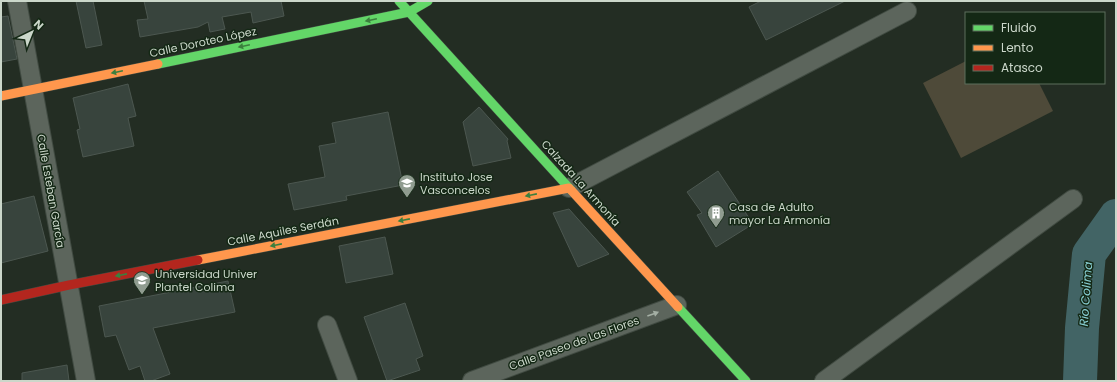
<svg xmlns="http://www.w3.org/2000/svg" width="1117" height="382" font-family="Poppins,sans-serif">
<rect width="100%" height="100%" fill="#232d23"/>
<path fill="#4e4a39" d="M966,61V83H1039L1053,111L961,158L923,83Z"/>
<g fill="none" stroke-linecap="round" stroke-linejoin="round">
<path stroke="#426465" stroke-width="34" d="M1080,381L1082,328L1089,254L1116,216"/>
</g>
<g fill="#38443d" stroke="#4c5750">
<path d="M76,1H93L102,45L86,48Z"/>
<path d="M144,1H281L284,16L253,23L251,12L222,17L225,29L210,32L208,22L198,27L140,37L137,20L148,19Z"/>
<path d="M761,1H845L766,40L749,7Z"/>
<path d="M8,16L17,59L1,62V17Z"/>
<path d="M128,84L136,116L128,118L134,146L83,157L77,130L80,129L73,98Z"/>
<path d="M479,107L508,139L507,141L511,158L473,166L463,122Z"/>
<path d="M388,112L403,185L346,196L347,200L294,210L288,184L325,177L319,146L336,143L332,123Z"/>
<path d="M718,171L753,224L716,247L697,215L702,213L687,192Z"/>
<path d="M34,196L48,251L1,263V204Z"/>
<path d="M569,209L609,254L578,267L553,213Z"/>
<path d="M385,237L393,274L346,283L339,246Z"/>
<path d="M228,281L235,312L153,328L170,374L151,381H145L140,366L129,370L116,335L105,337L99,306Z"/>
<path d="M405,303L423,356L416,359L420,370L387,381L364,317Z"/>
<path d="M67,365L69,381H22V373Z"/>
</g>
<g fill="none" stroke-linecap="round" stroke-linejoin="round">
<g stroke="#414b42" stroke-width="20">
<g id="street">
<path d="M17,1L86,381"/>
<path d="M569,188L907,11"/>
<path d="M327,325L348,381"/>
<path d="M472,381L677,305"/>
<path d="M824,381L1073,199"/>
</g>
</g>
<g stroke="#414b42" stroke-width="10">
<g id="fast">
<path d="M399,1L571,190"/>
<path d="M158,64L409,12L428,1"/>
<path d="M678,307L746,381"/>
</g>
</g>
<g stroke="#414b42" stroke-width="10">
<g id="slow">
<path d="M1,96L158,64"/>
<path d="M571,190L678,307"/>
<path d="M198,260L569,188"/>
</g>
</g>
<g stroke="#414b42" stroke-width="10">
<path id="jam" d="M1,300L69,285L198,260"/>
</g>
<use href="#street" stroke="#5c655c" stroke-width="18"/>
<use href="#fast" stroke="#63d668" stroke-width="9"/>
<use href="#slow" stroke="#ff974d" stroke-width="9"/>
<use href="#jam" stroke="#b3261e" stroke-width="9"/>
</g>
<defs><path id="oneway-solid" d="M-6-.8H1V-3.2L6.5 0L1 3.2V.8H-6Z"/></defs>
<g fill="#3c7f3e">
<use href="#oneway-solid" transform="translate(371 20) rotate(168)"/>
<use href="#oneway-solid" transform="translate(244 46) rotate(168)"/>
<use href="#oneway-solid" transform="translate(117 72) rotate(168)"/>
<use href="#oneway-solid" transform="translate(531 195) rotate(169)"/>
<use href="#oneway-solid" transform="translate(404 220) rotate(169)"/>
<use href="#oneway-solid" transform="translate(276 245) rotate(169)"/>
<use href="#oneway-solid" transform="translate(121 275) rotate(169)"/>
</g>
<use fill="#a4afa4" href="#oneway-solid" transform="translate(653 314) rotate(-20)"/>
<defs>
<g id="university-pin" transform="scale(0.9)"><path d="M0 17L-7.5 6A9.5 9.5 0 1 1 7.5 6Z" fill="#909c90" stroke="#142815"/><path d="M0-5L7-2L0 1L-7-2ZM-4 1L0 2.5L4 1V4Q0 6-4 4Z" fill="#fff"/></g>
<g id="building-pin" transform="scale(0.9)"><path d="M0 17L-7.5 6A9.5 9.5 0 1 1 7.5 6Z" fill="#909c90" stroke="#142815"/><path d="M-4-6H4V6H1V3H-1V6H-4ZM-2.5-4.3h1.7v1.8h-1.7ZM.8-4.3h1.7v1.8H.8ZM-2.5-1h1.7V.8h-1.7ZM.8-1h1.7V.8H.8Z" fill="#fff"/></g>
</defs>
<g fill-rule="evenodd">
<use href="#university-pin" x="407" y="183"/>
<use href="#building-pin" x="716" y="213"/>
<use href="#university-pin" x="142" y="280"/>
</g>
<g text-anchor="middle" stroke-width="3" stroke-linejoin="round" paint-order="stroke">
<g font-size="11" fill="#cbd7ca" stroke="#142815">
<text transform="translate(203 42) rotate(-12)" y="4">Calle Doroteo López</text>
<text transform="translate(581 183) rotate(48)" y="4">Calzada La Armonía</text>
<text transform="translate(51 191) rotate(80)" y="4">Calle Esteban García</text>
<text transform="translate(283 231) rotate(-11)" y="4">Calle Aquiles Serdán</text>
<text transform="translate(574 343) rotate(-20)" y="4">Calle Paseo de Las Flores</text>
</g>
<g font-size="11" fill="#cbd7ca" stroke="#142815" text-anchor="start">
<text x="420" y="181">Instituto Jose<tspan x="420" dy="13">Vasconcelos</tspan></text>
<text x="729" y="211">Casa de Adulto<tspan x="729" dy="13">mayor La Armonía</tspan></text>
<text x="155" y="278">Universidad Univer<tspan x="155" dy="13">Plantel Colima</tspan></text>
</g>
<g font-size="12" font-style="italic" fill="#88cfd3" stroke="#142815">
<text transform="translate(1086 294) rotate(-86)" y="4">Río Colima</text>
</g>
</g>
<rect width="1117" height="382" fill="none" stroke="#cbd7ca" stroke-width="4"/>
<rect x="965" y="12" width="140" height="72" fill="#142815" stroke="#5d6e5d"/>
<rect x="973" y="25" width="20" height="6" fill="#63d668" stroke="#5d6e5d"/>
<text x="1001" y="32" font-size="12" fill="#cbd7ca">Fluido</text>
<rect x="973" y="45" width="20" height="6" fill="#ff974d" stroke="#5d6e5d"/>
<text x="1001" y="52" font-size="12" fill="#cbd7ca">Lento</text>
<rect x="973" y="65" width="20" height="6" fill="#b3261e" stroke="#5d6e5d"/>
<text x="1001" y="72" font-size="12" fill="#cbd7ca">Atasco</text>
<g transform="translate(32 32) rotate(43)" stroke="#142815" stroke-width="3" paint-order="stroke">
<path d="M0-3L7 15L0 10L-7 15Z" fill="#cbd7ca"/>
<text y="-6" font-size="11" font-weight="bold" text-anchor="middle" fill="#cbd7ca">N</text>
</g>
</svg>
